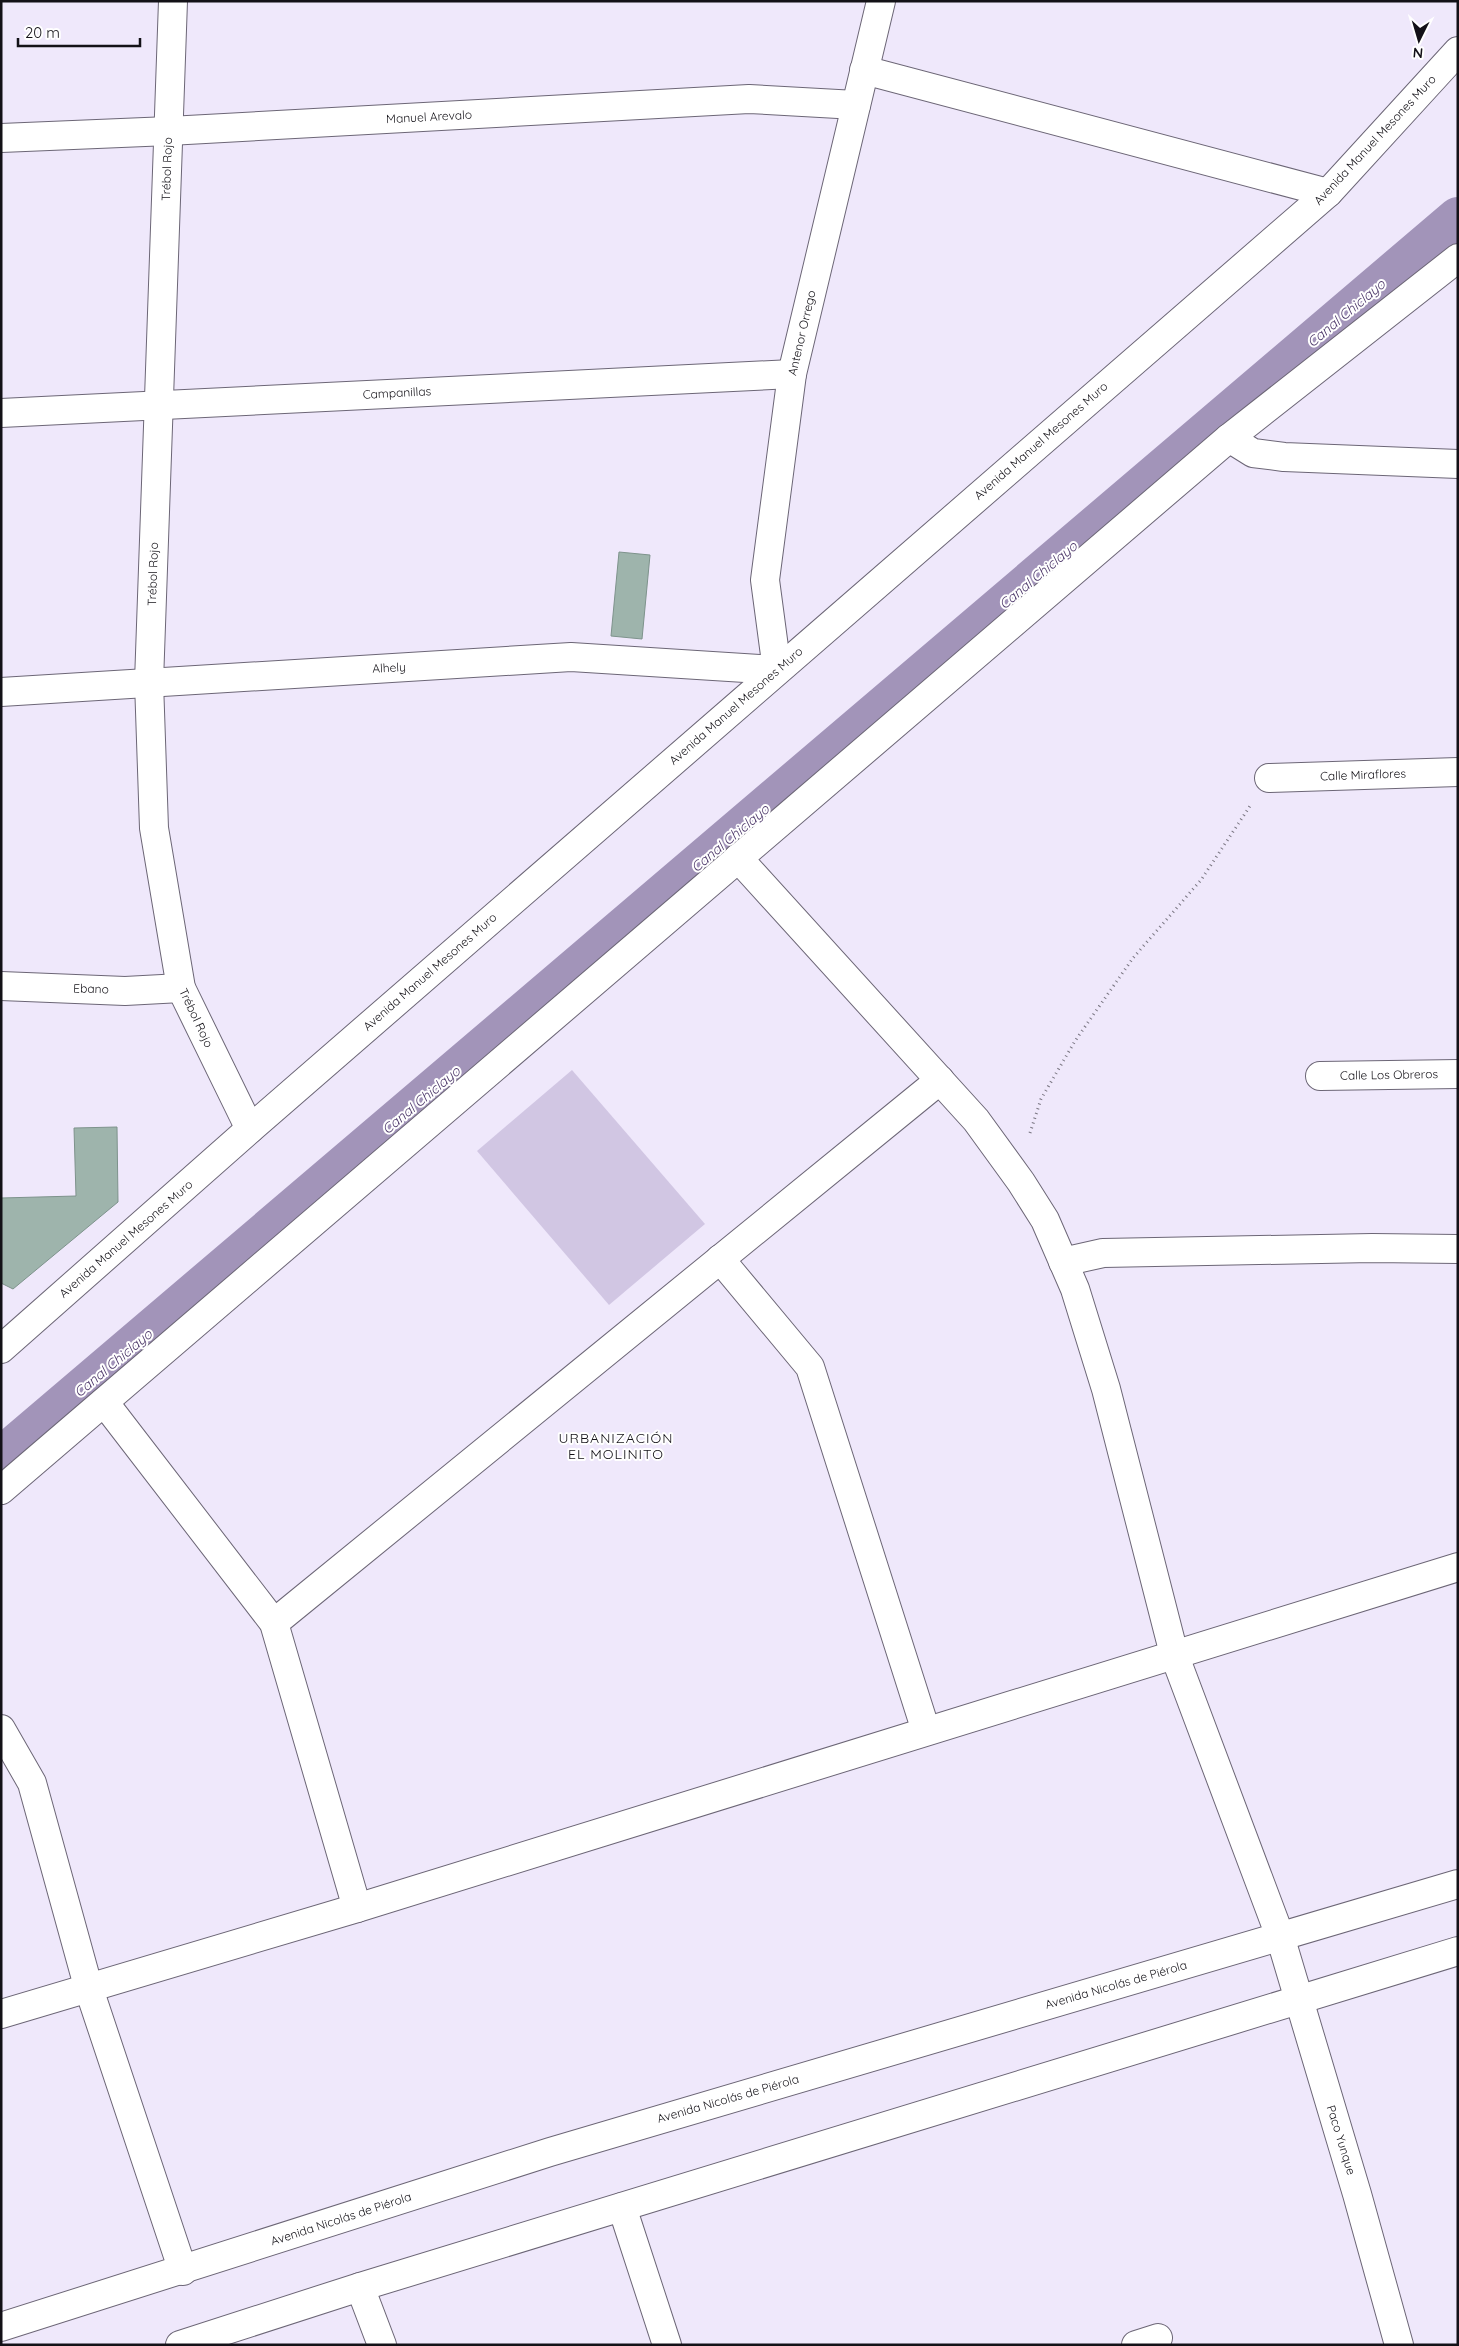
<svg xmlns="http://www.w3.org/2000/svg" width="1459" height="2346" font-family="Quicksand,sans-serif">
<rect width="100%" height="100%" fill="#efe8fb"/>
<path fill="#d1c6e3" d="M572,1070L705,1224L609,1305L477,1151Z"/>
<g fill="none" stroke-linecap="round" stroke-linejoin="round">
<path stroke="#a294b9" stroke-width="42" d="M1,1458L1458,218"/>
</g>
<g fill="#9eb4ac" stroke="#7e938c">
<path d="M619,552L650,555L642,639L611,636Z"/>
<path d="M117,1127L118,1202L13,1289L1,1283V1198L76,1196L74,1128Z"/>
</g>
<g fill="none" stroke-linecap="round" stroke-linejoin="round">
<g stroke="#6c6676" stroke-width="30">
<g id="minor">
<path d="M173,1L149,682L154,828L181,988L250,1129"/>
<path d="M864,70L1328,193"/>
<path d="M1,138L169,131L749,99L856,105"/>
<path d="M1,413L792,374"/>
<path d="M1229,438L1253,453L1284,457L1458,464"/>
<path d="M1,692L571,657L777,670L765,580L792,374L881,1"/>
<path d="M1269,778L1458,772"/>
<path d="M738,858L976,1120L1021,1182L1045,1220L1075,1289L1106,1389L1174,1654L1280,1936L1357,2194L1399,2345"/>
<path d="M1,986L125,991L181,988"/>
<path d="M1320,1076L1458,1074"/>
<path d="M720,1259L810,1367L926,1731"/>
<path d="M1063,1262L1103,1253L1372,1248L1458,1249"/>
<path d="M104,1402L274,1623L357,1908"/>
<path d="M274,1623L940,1080"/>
<path d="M1,1729L32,1783L88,1986L183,2271"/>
<path d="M1,2014L357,1908L1458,1567"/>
<path d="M622,2207L667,2345"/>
<path d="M360,2287L382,2345"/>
<path d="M1136,2345L1158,2338"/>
</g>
</g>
<g stroke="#6c6676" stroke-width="30">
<g id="tertiary">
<path d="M1,1349L250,1129L1328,193L1458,51"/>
<path d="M1,1490L1229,438L1458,258"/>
<path d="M1,2327L550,2152L1458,1884"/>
<path d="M180,2345L360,2287L1458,1951"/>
</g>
</g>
<path stroke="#7a7682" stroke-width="3" stroke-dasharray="1 4" stroke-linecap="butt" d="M1030,1133L1041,1099L1075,1041L1133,958L1201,880L1250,806"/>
<use href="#minor" stroke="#fff" stroke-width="28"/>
<use href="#tertiary" stroke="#fff" stroke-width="28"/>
</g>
<g text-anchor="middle" stroke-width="4" stroke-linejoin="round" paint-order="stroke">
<g font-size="12" fill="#131117" stroke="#fff">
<text transform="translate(429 117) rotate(-3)" y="4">Manuel Arevalo</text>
<text transform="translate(1375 140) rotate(-47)" y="4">Avenida Manuel Mesones Muro</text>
<text transform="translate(167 169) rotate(-88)" y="4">Trébol Rojo</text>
<text transform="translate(802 333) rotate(-77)" y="4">Antenor Orrego</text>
<text transform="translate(397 393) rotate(-3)" y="4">Campanillas</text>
<text transform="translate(1041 441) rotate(-41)" y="4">Avenida Manuel Mesones Muro</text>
<text transform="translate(153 574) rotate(-88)" y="4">Trébol Rojo</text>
<text transform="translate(389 668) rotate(-3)" y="4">Alhely</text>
<text transform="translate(736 706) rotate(-41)" y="4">Avenida Manuel Mesones Muro</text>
<text transform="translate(1363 775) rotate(-2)" y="4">Calle Miraflores</text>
<text transform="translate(430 972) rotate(-41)" y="4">Avenida Manuel Mesones Muro</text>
<text transform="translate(91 989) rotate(2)" y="4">Ebano</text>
<text transform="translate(196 1018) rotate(65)" y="4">Trébol Rojo</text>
<text transform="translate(1389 1075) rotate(-1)" y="4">Calle Los Obreros</text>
<text transform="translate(126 1239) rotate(-41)" y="4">Avenida Manuel Mesones Muro</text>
<text transform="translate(1116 1985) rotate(-16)" y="4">Avenida Nicolás de Piérola</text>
<text transform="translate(728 2099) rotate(-16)" y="4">Avenida Nicolás de Piérola</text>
<text transform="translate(1341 2140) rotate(73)" y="4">Paco Yunque</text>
<text transform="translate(341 2219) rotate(-18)" y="4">Avenida Nicolás de Piérola</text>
</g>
<g font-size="14" font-style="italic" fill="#4d386a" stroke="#fff">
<text transform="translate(1346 313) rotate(-40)" y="5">Canal Chiclayo</text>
<text transform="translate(1038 575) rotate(-40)" y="5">Canal Chiclayo</text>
<text transform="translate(730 838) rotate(-40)" y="5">Canal Chiclayo</text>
<text transform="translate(421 1100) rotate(-40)" y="5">Canal Chiclayo</text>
<text transform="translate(113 1363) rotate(-40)" y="5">Canal Chiclayo</text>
</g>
<g font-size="14" letter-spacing="1" fill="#131117" stroke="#fff">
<text x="616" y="1443">URBANIZACIÓN<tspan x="616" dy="16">EL MOLINITO</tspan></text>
</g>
</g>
<rect width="1459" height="2346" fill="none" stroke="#131117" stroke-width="5"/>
<g transform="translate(1419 40) rotate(185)" stroke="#ffffff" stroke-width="4" paint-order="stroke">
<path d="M0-4L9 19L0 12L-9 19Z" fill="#131117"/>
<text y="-8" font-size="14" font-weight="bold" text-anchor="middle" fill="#131117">N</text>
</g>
<path d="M18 38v8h122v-8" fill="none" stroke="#131117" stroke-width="2.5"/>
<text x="25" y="38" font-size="15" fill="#131117" stroke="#ffffff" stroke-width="4" paint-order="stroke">20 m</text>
</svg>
